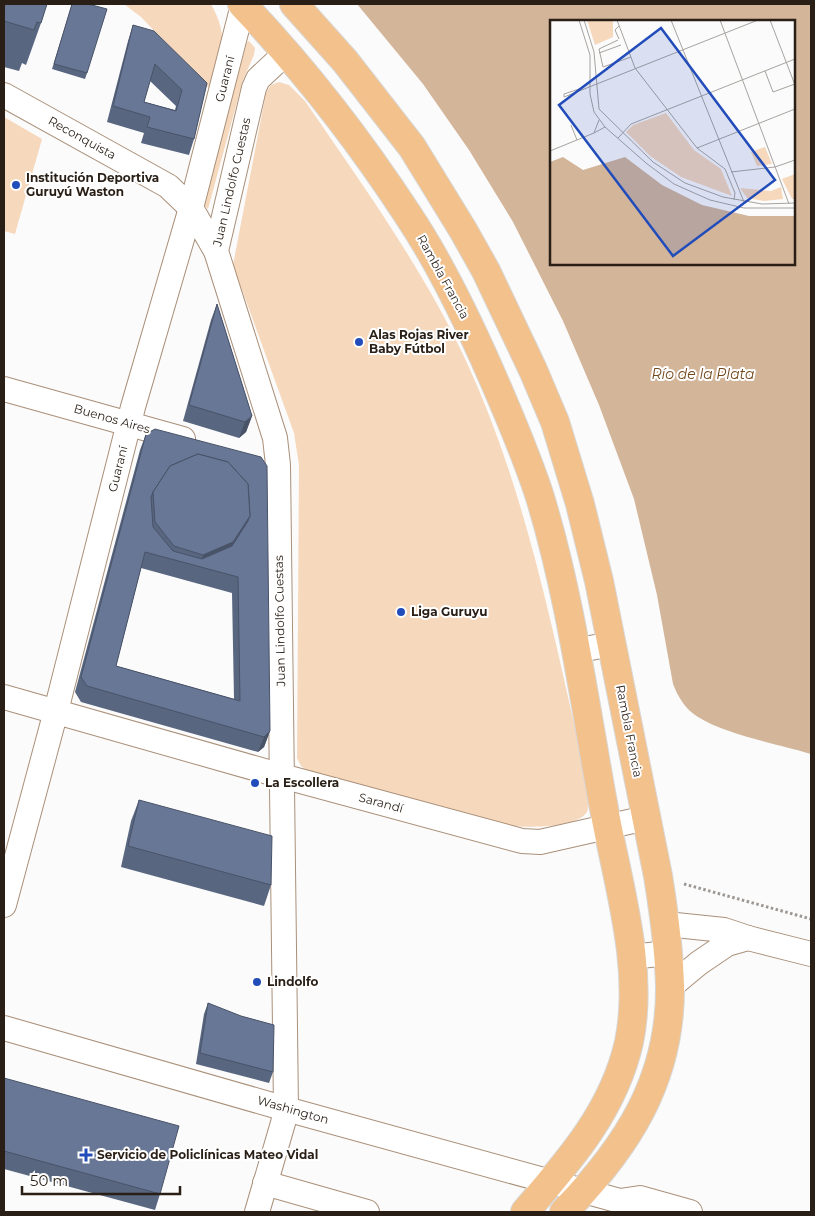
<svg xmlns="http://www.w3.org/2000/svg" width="815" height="1216" font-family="Montserrat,sans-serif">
<rect width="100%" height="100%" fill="#fbfbfb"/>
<g fill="#f6d8bd">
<path d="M124,4H211C230,38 221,55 211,90L141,17Z"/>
<path d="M249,41L255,48L254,55L243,80L208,209L203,204L247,42Z"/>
<path d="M279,82L289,85L305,101C357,177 412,253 454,336C516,459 545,594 575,728C578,743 593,800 587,812C578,827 529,828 514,826L309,772L301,766L297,758L299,465L294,433L233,265L266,93L271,85Z"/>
<path d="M4,117L42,139L15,234L4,231Z"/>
</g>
<path fill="#d3b59a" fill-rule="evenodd" d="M357,4H811V754C778,744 727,735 698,717C686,710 678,697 673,684L657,595L634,499L599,405L563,321L513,222L469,150L423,84ZM551,21H794V264H551Z"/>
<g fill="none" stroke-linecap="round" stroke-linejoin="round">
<g stroke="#aa9079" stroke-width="26">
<g id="minor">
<path d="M4,95L168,186L191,208L216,251"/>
<path d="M4,389L183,439"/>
<path d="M575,651L611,644"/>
<path d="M4,697L282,776L522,841L540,842L646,818"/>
<path d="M4,905L56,711L133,407L191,208L243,5"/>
<path d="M666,924L724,930L748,938L727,944L699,963L670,987"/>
<path d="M748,938L811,954"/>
<path d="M631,957L668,953"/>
<path d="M4,1028L286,1109L620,1201L638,1212"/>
<path d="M265,1183L367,1212"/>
<path d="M620,1201L640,1198L690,1212"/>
<path d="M257,1212L283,1123L286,1109L278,465L275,438L216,251L254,88L258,79L287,52"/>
</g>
</g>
<g stroke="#d8d7d5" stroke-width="30">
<g id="major">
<path d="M242,4C304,69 359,140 408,215C440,263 466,317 489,369C507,410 525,452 539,494C570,594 584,700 603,803C616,879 645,965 629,1042C614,1110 569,1161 525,1212"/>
<path d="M294,4L345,61L412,147L463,230L486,271L533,370L555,422L580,504L599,581L658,876C664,913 669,949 670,986C671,1080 627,1147 564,1212"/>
</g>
</g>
<path stroke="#9c9793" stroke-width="3" stroke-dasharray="2.5 2.5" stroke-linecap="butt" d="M684,884L811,919"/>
<use href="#minor" stroke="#fff" stroke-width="24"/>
<use href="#major" stroke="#f3c18b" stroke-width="28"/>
</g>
<g fill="#596680" fill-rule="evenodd">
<path d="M4,4H47L41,23L26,65L22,63L19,71L4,67Z"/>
<path d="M72,4L87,73L85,79L52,69Z"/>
<path d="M133,25L207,83L194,139L189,155L141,143L144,133L107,122L128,41ZM150,81L176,106L175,110L144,102Z"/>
<path d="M217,304L252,416L246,432L239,438L183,421L211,320Z"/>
<path d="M146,434L261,457L270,731L264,747L258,752L81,702L75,692L140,450ZM141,568L232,593L234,699L116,666Z"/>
<path d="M139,800L271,885L264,906L121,867L131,821Z"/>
<path d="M208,1003L273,1072L269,1083L196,1064L204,1014Z"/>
<path d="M4,1078L160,1194L155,1210L4,1169Z"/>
</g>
<g fill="#495368">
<path d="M252,416L246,432L239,438L245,422Z"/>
<path d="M250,516L242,536L226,562L199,567L203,555Z"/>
<path d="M270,731L264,747L258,752L264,737Z"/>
</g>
<g fill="#687795" stroke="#495368" fill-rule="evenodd">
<path d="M5,4H47L41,23L37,22L34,30L4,21V9Z"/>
<path d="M72,4H88L107,9L87,73L54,64Z"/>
<path d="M133,25L154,31L207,83L194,139L147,127L150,117L113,106ZM155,64L182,90L176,111L144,102Z"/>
<path d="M217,304L252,416L245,422L189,405Z"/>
<path d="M155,429L261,457L267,466L270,731L264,737L87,686L81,677L146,434ZM198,454L228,462L248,484L250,516L248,521L232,546L202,559L173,551L153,527L151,497L153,492L170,466ZM145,552L238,577L240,701L116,666Z"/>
<path d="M198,454L228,462L248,484L250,516L233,542L203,555L174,546L155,522L153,492L170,466Z"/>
<path d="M139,800L272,836L271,885L128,846Z"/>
<path d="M208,1003L241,1016L274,1025L273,1072L200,1053Z"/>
<path d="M4,1078L179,1126L160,1194L4,1151Z"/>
</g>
<g fill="#214cba" stroke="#fff" stroke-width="2">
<circle cx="16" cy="185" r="5"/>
<circle cx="359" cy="342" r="5"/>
<circle cx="401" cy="612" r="5"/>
<circle cx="255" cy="783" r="5"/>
<circle cx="257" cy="982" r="5"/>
<path d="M83.5 1147.5h5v5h5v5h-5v5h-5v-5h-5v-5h5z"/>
</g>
<g text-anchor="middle" stroke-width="4" stroke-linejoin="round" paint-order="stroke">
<g font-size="12" fill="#291f16" stroke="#fff">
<text transform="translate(225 79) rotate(-76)" y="4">Guaraní</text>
<text transform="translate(82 138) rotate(29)" y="4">Reconquista</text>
<text transform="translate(232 182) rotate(-77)" y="4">Juan Lindolfo Cuestas</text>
<text transform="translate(443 277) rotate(61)" y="4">Rambla Francia</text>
<text transform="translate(112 419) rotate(16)" y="4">Buenos Aires</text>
<text transform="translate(118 469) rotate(-76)" y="4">Guaraní</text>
<text transform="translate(280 621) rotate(-91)" y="4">Juan Lindolfo Cuestas</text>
<text transform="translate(629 731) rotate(79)" y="4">Rambla Francia</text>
<text transform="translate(381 803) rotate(15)" y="4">Sarandí</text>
<text transform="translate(293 1110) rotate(16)" y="4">Washington</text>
</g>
<g font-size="12" font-weight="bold" fill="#291f16" stroke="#fff" text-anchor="start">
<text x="26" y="182">Institución Deportiva<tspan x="26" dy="14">Guruyú Waston</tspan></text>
<text x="369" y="339">Alas Rojas River<tspan x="369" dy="14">Baby Fútbol</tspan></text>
<text x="411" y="616">Liga Guruyu</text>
<text x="265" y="787">La Escollera</text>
<text x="267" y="986">Lindolfo</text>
<text x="97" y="1159">Servicio de Policlínicas Mateo Vidal</text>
</g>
<g font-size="14" font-style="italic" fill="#72481d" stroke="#fff">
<text x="703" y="379">Río de la Plata</text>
</g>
</g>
<g transform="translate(550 20)">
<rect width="245" height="245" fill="#fbfbfb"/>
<path d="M37,0H63V17L45,25ZM116,93L144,130L171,149L182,176L131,157L100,136L76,112L83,105ZM215,127L222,144L207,146L201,132ZM245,154V179H242L232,159ZM231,167L233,179L214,181L197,178L190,168L221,171Z" fill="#f6d8bd"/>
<path d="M13,137L33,150L75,137L112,165L152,185L199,196H245V245H0V142Z" fill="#d3b59a"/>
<path fill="none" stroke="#a7a39f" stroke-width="1" d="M29,0L40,35V74L44,92L55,107L96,143L124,164L160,180L194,188H245M34,0L44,32L49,89L103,142L135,163L173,177L212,184L245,183M67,0L85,48L147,128L175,149L185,173L184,180M121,0L194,182M170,0L239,184M220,0L245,65M69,19L65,10L69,6M68,20L49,29L53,47L81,37M49,33L71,25M215,51L223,72L245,64M14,77L208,0M14,77V74L32,68M49,100L44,113L55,107M21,105L27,120M68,118L81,104L245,39M147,128L245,89M0,131L44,113M181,152L225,147L245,140"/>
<path fill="#214cba" fill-opacity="0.15" stroke="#214cba" stroke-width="2.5" d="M111,8L225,160L123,236L9,85Z"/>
<rect width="245" height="245" fill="none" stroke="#291f16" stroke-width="2.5"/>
</g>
<rect width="815" height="1216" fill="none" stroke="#291f16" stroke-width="10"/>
<path d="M22 1186v8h158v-8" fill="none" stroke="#291f16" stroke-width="2.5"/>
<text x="30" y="1186" font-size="15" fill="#291f16" stroke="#ffffff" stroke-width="4" paint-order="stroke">50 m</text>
</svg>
